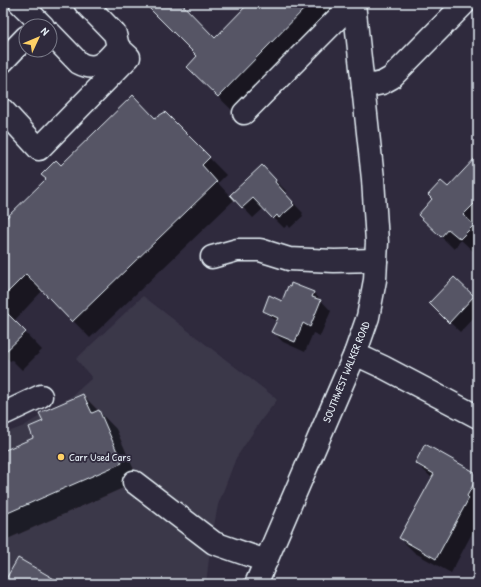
<svg xmlns="http://www.w3.org/2000/svg" width="481" height="587" font-family="'Patrick Hand',sans-serif">
<rect width="100%" height="100%" fill="#2f2a3d"/>
<filter id="ink" filterUnits="userSpaceOnUse"><feTurbulence type="fractalNoise" baseFrequency=".025" numOctaves="2"/><feDisplacementMap in="SourceGraphic" scale="8" xChannelSelector="R" yChannelSelector="G"/><feConvolveMatrix kernelMatrix="1 2 1 2 8 2 1 2 1" color-interpolation-filters="sRGB"/></filter>
<g filter="url(#ink)">
<path fill="#3b3749" d="M143,296L273,396L277,400L262,419L236,458L218,505L211,542L206,584H3V434L24,426L73,395L92,378L76,359Z"/>
<g fill="#0007">
<path d="M146,3H179L215,39L250,3H338L236,114L205,84L199,56Z"/>
<path d="M165,113L226,175L218,183L230,196L262,167L286,191L284,193L303,213L302,214L303,216L290,228L288,225L284,228L264,208L253,218L235,199L90,338L43,290L14,321L42,350L22,370L12,360L10,361L3,354V223L61,167L155,119Z"/>
<path d="M478,154V225L475,228L478,231V246L473,251L461,240L454,249L419,215L448,189L473,161L472,160Z"/>
<path d="M454,279L478,302V313L460,332L441,314Z"/>
<path d="M292,284L314,293L331,311L320,336L313,333L305,352L283,342L273,332L277,322L264,311L282,302L291,288Z"/>
<path d="M83,395L116,429L139,481L3,541V452L35,438L44,421Z"/>
<path d="M416,463L478,475V522L451,573L415,553L400,538L433,479Z"/>
</g>
<g fill="#575565" stroke="#e8f1f8">
<path d="M144,3H181L215,38L249,3H310L218,97L187,67L197,56Z"/>
<path d="M133,95L155,118L165,112L210,157L202,165L217,182L72,322L26,274L3,297V221L46,179L41,175L56,160L61,165Z"/>
<path d="M478,155V200L463,215L474,225L460,239L448,229L441,237L418,215L432,199L428,195L441,181L448,187Z"/>
<path d="M262,165L276,180L275,182L293,202L292,203L294,205L279,218L277,215L273,219L253,198L242,208L230,195Z"/>
<path d="M454,277L474,296L449,323L429,303Z"/>
<path d="M291,283L314,292L312,297L321,300L310,327L303,323L295,342L271,332L278,318L263,311L269,295L282,301L288,286L290,287Z"/>
<path d="M3,309L26,332L3,354Z"/>
<path d="M83,394L92,413L99,410L122,463L3,515V451L33,438L29,427L43,421L39,413Z"/>
<path d="M425,444L478,474V476L467,496L469,498L436,559L399,538L434,474L415,463Z"/>
<path d="M18,558L63,584H3Z"/>
</g>
<g fill="none" stroke-linecap="round" stroke-linejoin="round">
<g stroke="#e8f1f8" stroke-width="25">
<g id="minor">
<path d="M20,3L43,26"/>
<path d="M50,33L79,63C98,73 107,60 118,47L115,34L85,3"/>
<path d="M3,61L26,37"/>
<path d="M363,87L382,83L391,78L465,3"/>
<path d="M3,110L39,149L129,57L118,47"/>
<path d="M244,113L353,3"/>
<path d="M212,257L237,250H260L289,259L334,261L376,260"/>
<path d="M355,354L383,367L478,417"/>
<path d="M3,414L41,396"/>
<path d="M134,482L214,543L266,561"/>
</g>
</g>
<g stroke="#e8f1f8" stroke-width="25">
<path id="major" d="M256,584L355,354L368,317L375,280L377,242L373,179L354,3"/>
</g>
<use href="#minor" stroke="#2f2a3d" stroke-width="22"/>
<use href="#major" stroke="#2f2a3d" stroke-width="22"/>
</g>
</g>
<circle fill="#ffd166" stroke="#2f2a3d" stroke-width="1.5" cx="61" cy="457" r="4"/>
<g text-anchor="middle" stroke-width="3.5" stroke-linejoin="round" paint-order="stroke">
<g font-size="11" fill="#e8f1f8" stroke="#2f2a3d">
<text transform="translate(346 372) rotate(-68)" y="4">SOUTHWEST WALKER ROAD</text>
</g>
<g font-size="11" fill="#e8f1f8" stroke="#2f2a3d" text-anchor="start">
<text x="69" y="461">Carr Used Cars</text>
</g>
</g>
<rect width="481" height="587" fill="none" stroke="#2f2a3d" stroke-width="16"/>
<rect x="8" y="8" width="465" height="571" fill="none" stroke="#e8f1f8" stroke-width="1.5" filter="url(#ink)"/>
<g transform="translate(38 38) rotate(46)"><circle r="19" fill="#2f2a3d" stroke="#797a88"/>
<path d="M0-3L7 15L0 10L-7 15Z" fill="#ffd166"/>
<text y="-6" font-size="11" font-weight="bold" text-anchor="middle" fill="#e8f1f8">N</text>
</g>
</svg>
